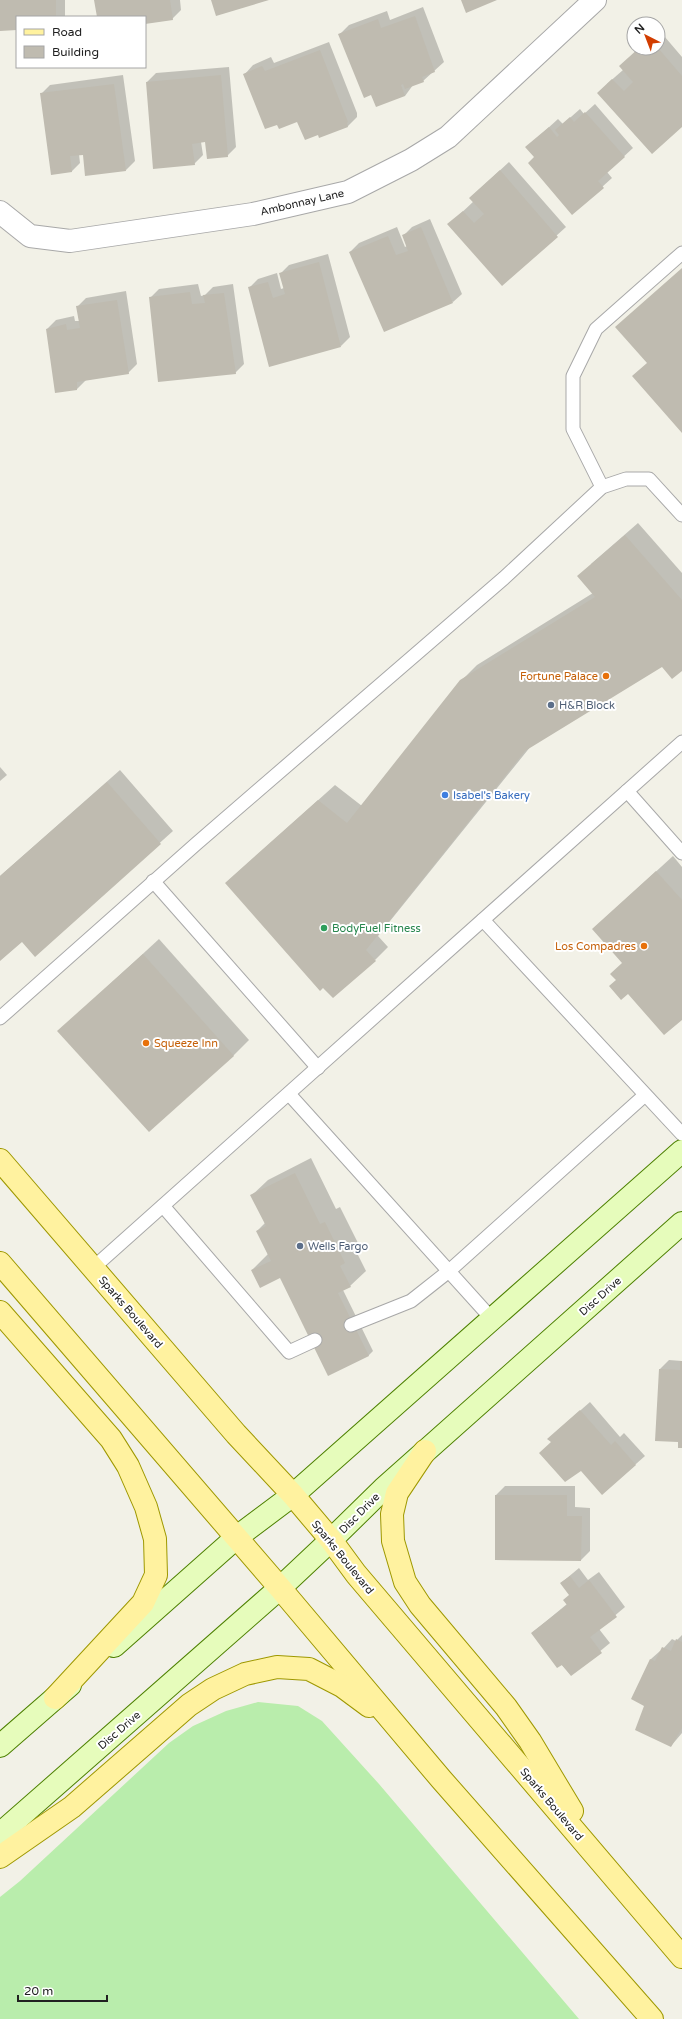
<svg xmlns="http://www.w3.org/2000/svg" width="682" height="2019" font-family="'Varela Round',sans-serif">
<rect width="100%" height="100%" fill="#f2f1e7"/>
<path fill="#b9edac" d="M258,1702L298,1706L322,1721L379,1784L579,2019H0V1897L20,1881L169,1743L193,1726L226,1711Z"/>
<g fill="#0003">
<path d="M0,0H65V17H17V29L0,30Z"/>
<path d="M95,0H180L181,10L172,19L145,23V17H98Z"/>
<path d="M423,7L444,62L423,81L413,85L405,96L372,94L340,34L349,25L387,11L390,20Z"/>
<path d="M659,30L682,57V126L607,84L623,70L639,48H658Z"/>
<path d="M329,42L357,113V117L348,126L318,134L298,121L245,74L253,65L271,57L274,63Z"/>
<path d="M229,67L236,147L227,156L206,141L201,142L203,155L194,164L147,82L156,73Z"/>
<path d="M123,75L135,161L126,170L84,153L79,154L80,163L71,172L41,94L50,85Z"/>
<path d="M595,104L633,148L607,172L612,178L572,214L535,157L536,139L558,119L563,124L580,109L584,114Z"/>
<path d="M509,162L566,227L502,285L458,216L474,201L470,198Z"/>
<path d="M430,219L462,294L453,302L350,252L359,243L397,227L405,247L407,246L403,236L412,227Z"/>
<path d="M328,254L350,337L341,346L249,288L258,279L277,273L281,289L284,288L280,274L289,265Z"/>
<path d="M198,284L201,296L205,295L213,287L233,284L244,364L235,373L150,298L159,289Z"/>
<path d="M126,291L137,364L128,373L86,380L77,389L47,329L56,320L74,316L75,321H80L77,307L86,298Z"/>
<path d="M638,523L682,573V669L662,666L531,746L378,936L388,947L375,960L226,883L335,785L362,806L461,681L477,665L593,593L591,564Z"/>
<path d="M0,767L7,775L0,781Z"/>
<path d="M120,770L173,831L35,955L22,941L0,960V876Z"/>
<path d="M673,856L682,867V1019L617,980L623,962L593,929Z"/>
<path d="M159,939L249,1040L233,1056L59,1031Z"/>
<path d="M311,1158L336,1209L340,1207L360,1247L356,1251L366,1271L350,1286L343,1290L373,1351L368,1356L280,1277L252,1270L268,1254L257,1231L265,1223L252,1195L268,1180Z"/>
<path d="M669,1360L682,1361V1447L660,1369Z"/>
<path d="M590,1402L620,1437L624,1433L645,1456L602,1494L581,1470L552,1442L558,1430Z"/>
<path d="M505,1486H575V1507L590,1508V1551L581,1560L496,1495Z"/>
<path d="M579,1568L588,1580L599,1572L625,1607L599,1629L610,1643L571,1675L532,1633L567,1604L570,1595L561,1583Z"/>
<path d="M682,1635V1733L671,1746L645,1705L651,1659L660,1651H661L672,1639L676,1641Z"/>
</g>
<g fill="#bfbbb0">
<path d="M0,0H56V17H17V30L0,31Z"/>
<path d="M94,0H170L173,20L145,24V17H97Z"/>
<path d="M211,0H269L216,16Z"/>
<path d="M461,0H497L466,13Z"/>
<path d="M415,16L435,72L422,77L424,82L405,89L403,84L401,85L405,96L376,107L371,95L364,98L338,34L378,19L381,28Z"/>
<path d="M639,48H658L682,76V127L652,154L597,93L612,79L624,91L633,82L619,66Z"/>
<path d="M320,50L348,122L347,123L348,127L319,138L318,135L305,140L297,122L279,129L277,125L265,129L243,74L262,66L265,71Z"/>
<path d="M221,75L228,157L207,159L205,142L192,144L195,165L153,169L146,82Z"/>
<path d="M114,84L126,171L85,176L83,155L70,156L72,172L51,175L40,93Z"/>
<path d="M585,112L625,157L598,181L604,188L572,215L528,163L534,157L525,147L549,127L557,137L559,135L555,130L570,117L574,122Z"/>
<path d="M500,170L558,237L502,286L447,224L463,211L474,223L484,214L469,198Z"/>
<path d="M421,227L453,303L384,332L349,252L388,236L396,255L408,251L402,235Z"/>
<path d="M319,262L341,347L269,367L248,287L268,282L273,298L285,294L279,273Z"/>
<path d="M682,268V433L632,376L647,363L615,327Z"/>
<path d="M190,292L192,304L205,303L203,295L224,293L236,374L158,382L149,297Z"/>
<path d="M117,300L129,374L77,382V390L55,393L46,329L66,324L67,330L80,328L76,306Z"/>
<path d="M625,535L682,600V671L672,679L662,667L525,751L366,950L376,961L333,998L323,988L320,991L225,883L318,800L347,823L460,680L595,597L577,576Z"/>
<path d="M107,782L161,844L35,957L22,942L0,961V876Z"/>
<path d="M656,871L682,900V1020L664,1035L628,994L621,1000L609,986L616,980L610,974L622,963L592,929Z"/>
<path d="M143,954L234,1056L149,1132L57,1031Z"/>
<path d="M295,1173L320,1224L325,1222L345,1263L340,1266L351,1287L338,1293L369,1356L328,1376L280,1278L260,1288L251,1270L271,1261L256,1231L266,1226L250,1195Z"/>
<path d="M680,1361H682V1448H678V1442L655,1441L659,1369L680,1370Z"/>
<path d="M580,1410L611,1445L615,1441L636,1465L602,1495L581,1471L565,1482L539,1453L551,1442L547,1439Z"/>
<path d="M495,1495H567V1516H582L581,1561L495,1560Z"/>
<path d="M570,1576L579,1588L589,1580L617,1617L590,1637L602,1653L571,1676L562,1665L557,1668L531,1633L567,1605L563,1600L569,1595L560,1583Z"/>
<path d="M676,1639L682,1642V1728L671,1747L635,1730L644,1706L631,1699L650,1659L655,1661L662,1647L671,1651Z"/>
</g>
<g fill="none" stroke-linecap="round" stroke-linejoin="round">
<g stroke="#a8a8a8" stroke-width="15">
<g id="lane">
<path d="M602,487L573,429V376L596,329L682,253"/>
<path d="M627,791L682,853"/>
<path d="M153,881L318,1068"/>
<path d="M483,920L682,1134"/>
<path d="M0,1018L196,844L504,578L602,487L626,479H649L682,515"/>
<path d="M289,1094L492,1319"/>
<path d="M163,1206L289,1352L315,1340"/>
<path d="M93,1268L682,742"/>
<path d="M351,1325L411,1301L449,1271L645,1095"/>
</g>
</g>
<g stroke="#a8a8a8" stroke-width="24">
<path id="street" d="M0,212L30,236L70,241L253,214L348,192L411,160L448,137L595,0"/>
</g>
<g stroke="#4d8000" stroke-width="24">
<g id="secondary">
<path d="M114,1646L237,1537L293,1495L682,1151"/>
<path d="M0,1746L70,1685"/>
<path d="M0,1834L280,1588L331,1540L383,1489L682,1223"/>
</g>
</g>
<g stroke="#9e9800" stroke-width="24">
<g id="primary">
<path d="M0,1160L236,1434L293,1495L331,1540L356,1574L682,1957"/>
<path d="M0,1263L280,1588L441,1779L652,2019"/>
<path d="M0,1312L111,1439L128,1466L146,1507L155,1539L156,1575L143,1603L55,1698"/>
<path d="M425,1451L397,1493L392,1514L393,1541L405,1582L420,1605L506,1707L530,1741L572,1811"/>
<path d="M0,1857L72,1807L189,1705L213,1689L245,1674L277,1667L309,1669L342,1686L369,1706"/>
</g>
</g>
<use href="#lane" stroke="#fff" stroke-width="13"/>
<use href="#street" stroke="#fff" stroke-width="22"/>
<use href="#secondary" stroke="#e6fcbb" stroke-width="22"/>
<use href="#primary" stroke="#fff29f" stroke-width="22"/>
</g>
<g fill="#e8710a" stroke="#fff" stroke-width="1.5">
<circle cx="606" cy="676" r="4"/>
<circle cx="644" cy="946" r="4"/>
<circle cx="146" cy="1043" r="4"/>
</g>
<g fill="#5c6f8a" stroke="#fff" stroke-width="1.5">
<circle cx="551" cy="705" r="4"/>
<circle cx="300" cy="1246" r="4"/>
</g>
<circle fill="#3f7fe0" stroke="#fff" stroke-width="1.5" cx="445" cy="795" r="4"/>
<circle fill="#2e9e5b" stroke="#fff" stroke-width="1.5" cx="324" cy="928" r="4"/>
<g text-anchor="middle" stroke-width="4" stroke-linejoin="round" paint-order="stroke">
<g font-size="11" fill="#212121" stroke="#fff">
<text transform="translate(302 202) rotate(-13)" y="4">Ambonnay Lane</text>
<text transform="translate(600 1296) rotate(-42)" y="4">Disc Drive</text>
<text transform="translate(131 1312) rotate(49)" y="4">Sparks Boulevard</text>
<text transform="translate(359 1513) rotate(-45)" y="4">Disc Drive</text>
<text transform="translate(343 1557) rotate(51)" y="4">Sparks Boulevard</text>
<text transform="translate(119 1730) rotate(-41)" y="4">Disc Drive</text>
<text transform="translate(552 1804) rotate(50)" y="4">Sparks Boulevard</text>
</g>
<g font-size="11" fill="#c56008" stroke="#fff" text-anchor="end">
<text x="598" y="680">Fortune Palace</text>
<text x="636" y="950">Los Compadres</text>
<text x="154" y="1047" text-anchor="start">Squeeze Inn</text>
</g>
<g font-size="11" fill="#4e5e75" stroke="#fff" text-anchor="start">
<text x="559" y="709">H&amp;R Block</text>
<text x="308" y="1250">Wells Fargo</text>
</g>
<g font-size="11" fill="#366cbe" stroke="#fff" text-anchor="start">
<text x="453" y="799">Isabel's Bakery</text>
</g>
<g font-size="11" fill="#27864d" stroke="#fff" text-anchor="start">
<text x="332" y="932">BodyFuel Fitness</text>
</g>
</g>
<rect x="16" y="16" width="130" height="52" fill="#ffffff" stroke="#a6a6a6"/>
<rect x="24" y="29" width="20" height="6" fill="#fff29f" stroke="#a6a6a6"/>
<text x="52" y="36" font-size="12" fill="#212121">Road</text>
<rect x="24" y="46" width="20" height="12" fill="#bfbbb0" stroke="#a6a6a6"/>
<text x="52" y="56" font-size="12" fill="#212121">Building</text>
<g transform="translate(646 36) rotate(318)"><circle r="19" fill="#ffffff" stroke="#a6a6a6"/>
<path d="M0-3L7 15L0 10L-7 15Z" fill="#d23d00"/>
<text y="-6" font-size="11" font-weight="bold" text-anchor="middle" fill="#212121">N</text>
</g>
<path d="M18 1995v6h89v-6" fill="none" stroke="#212121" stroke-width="2"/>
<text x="24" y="1995" font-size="12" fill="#212121" stroke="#ffffff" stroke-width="3" paint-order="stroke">20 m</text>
</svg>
